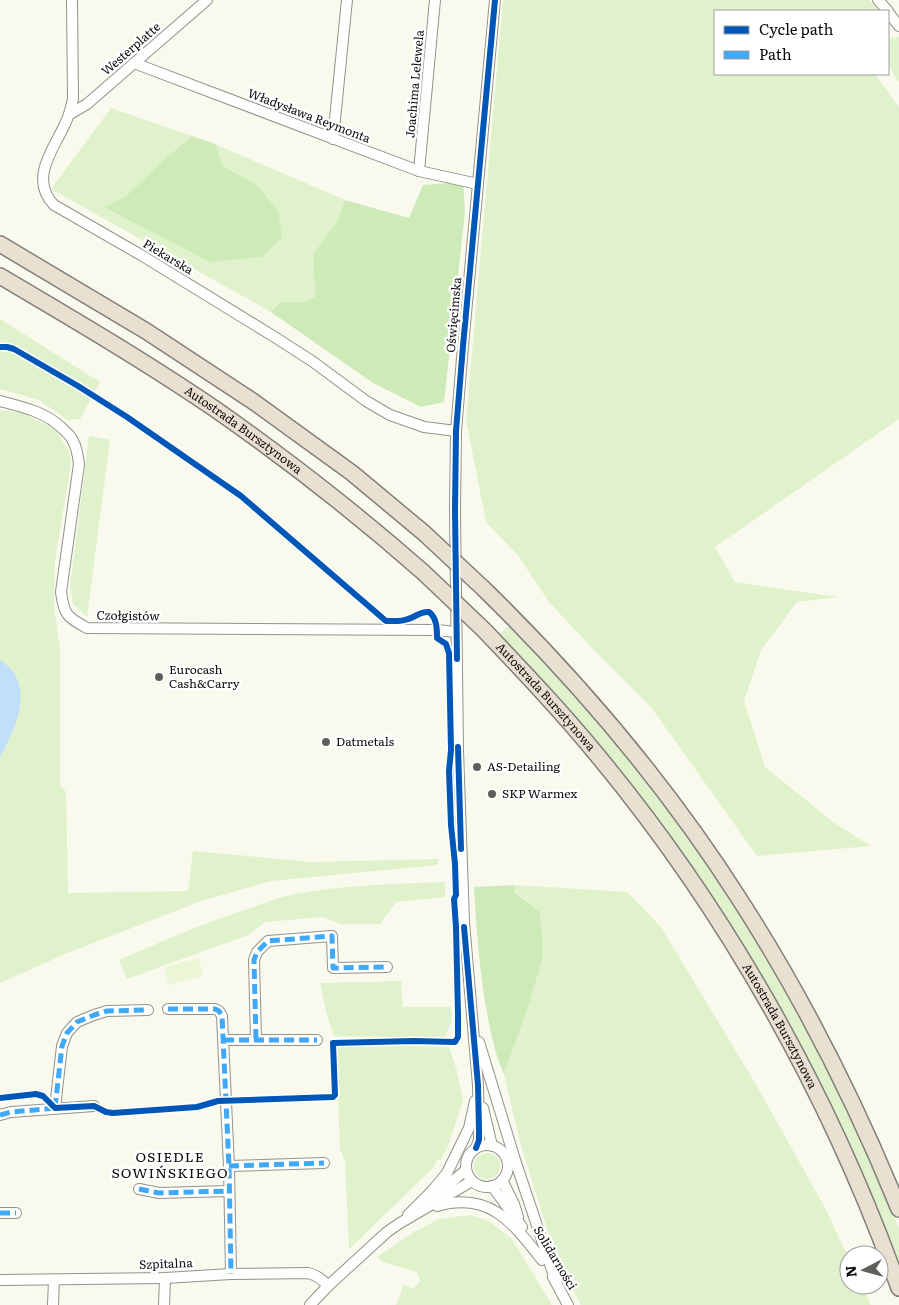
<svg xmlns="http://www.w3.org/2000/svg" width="899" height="1305" font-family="Literata,serif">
<rect width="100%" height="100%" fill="#faf9ed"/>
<g fill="#dff2cb">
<path d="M503,0H869L879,11H715V74H875L899,107V419L715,547L735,582L838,597L797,602L761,650L744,701L765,767L833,822L871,846L757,856L651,707L593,649L549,602L517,554L486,522L466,420Z"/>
<path d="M899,37V82C888,69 885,55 890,38Z"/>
<path d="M111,108L192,136L166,158L125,197L105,207L257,185L223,166L215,144L345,200L337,222L313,254L315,297L305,302H280L271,312L51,189Z"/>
<path d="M0,319L100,382L80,419L68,420L39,400L0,389Z"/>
<path d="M0,410L22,413L55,429L69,451L71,463L55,561L54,605L60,650V785L66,792L68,893L188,891L193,851L311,862L438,859V865L271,881L201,901L65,954L0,983Z"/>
<path d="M89,436L110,440L87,617L73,604L70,587Z"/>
<path d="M510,624L546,662L597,719L660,797L702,854L745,921L792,1000L844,1100L883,1188L899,1228V1270L736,938L498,636Z"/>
<path d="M445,882V897L396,902L380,924H340L323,917L265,922L248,935L127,979L119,960C162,941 205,923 250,908C263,904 276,898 290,895C341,885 393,884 445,882Z"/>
<path d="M515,885L627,892L661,927L758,1088L824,1206L849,1259V1285H862L871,1305H581L555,1255L520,1142L504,1074L526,1013L542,961V932L540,912L514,891Z"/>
<path d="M401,981L403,1007H451L452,1020L445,1038L334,1036L326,1012L320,983Z"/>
<path d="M407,1046L449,1047L457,1071L463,1101L448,1146L441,1160L438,1159L433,1168L349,1249L345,1162L340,1149L336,1047Z"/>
<circle cx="487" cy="1166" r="13"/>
<path d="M470,1215L487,1220L512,1239L552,1305H396L404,1285L414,1289L420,1281L417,1272L383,1262L377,1257L414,1232L439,1219Z"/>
</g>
<g fill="#ceeab8">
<path d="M192,136L215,144L223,166L257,185L278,211L282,237L262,257L210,262L104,207L125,197L166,158Z"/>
<path d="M463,182L465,212L444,402L421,407L373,383L271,312L280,302H305L315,297L313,254L337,222L345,200L409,218L423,185Z"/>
<path d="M515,885L514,892L540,912L542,932V961L526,1013L504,1074C500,1065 496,1055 494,1045C481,995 477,938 474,887Z"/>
</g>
<path fill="#eaf6d5" d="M199,958L203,976L169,985L164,967Z"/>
<path fill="#c1dff8" d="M0,660C37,684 16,727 0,757Z"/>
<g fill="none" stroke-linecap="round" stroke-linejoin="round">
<g stroke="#93928d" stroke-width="12">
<g id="minor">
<path d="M72,0L73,99C71,108 69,116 65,124C53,150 29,179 54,205L141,255L273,336L312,361L366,401L390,415L424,427L456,431"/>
<path d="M878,0L888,11"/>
<path d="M888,12L899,26"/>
<path d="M134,63L419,171L478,184"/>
<path d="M70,114L87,104L207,0"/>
<path d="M333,139L347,0"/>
<path d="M419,171L435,0"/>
<path d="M0,401C23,407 46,412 63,429C67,433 71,436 73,441C77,448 78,456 79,464L61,592C64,615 67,617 87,628L437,630L456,632"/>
<path d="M168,1009H215L219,1011L222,1016L229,1166L231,1274"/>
<path d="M256,1039L254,960L257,952L268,941L332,936L333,968L387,967"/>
<path d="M224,1040H317"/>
<path d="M479,1042L516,1163L556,1282"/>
<path d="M55,1108L62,1046L67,1033L77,1022L94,1015L107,1011L148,1010"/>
<path d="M483,1108L492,1146"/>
<path d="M0,1115L11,1112L94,1106"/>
<circle cx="487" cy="1166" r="21"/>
<path d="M476,1148L479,1140V1130L478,1085L464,922L458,750L455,511L456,431L463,346L495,0"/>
<path d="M229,1166L324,1163"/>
<path d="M502,1180L514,1204L518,1217"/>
<path d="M492,1186L522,1227"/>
<path d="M139,1189L159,1193L229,1191"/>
<path d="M432,1198L466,1170"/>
<path d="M437,1206C490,1191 513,1223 542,1260"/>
<path d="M0,1213H16"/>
<path d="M408,1215L432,1191L447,1173L469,1128L475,1101"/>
<path d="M553,1277L568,1305"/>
<path d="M0,1280L165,1278L231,1274L308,1273C317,1275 322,1279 328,1286"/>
<path d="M53,1305L54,1280"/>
<path d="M164,1305L165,1278"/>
<path d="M310,1305L328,1286L387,1232L400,1223L472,1181"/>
</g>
</g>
<g stroke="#807f7a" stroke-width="18">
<g id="highway">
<path d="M0,244L146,331L254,402L352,473L424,533"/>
<path id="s1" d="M0,276C73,319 146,362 215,409C288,460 357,514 423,572"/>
<path d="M484,589C580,683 668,787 740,900C803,998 855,1101 899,1209"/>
<path id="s2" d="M484,630C523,671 562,712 598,756C728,913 831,1097 899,1288"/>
</g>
</g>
<use href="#minor" stroke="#fefefc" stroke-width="10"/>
<use href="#highway" stroke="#eae0d2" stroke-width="15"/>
<g stroke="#807f7a" stroke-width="18" stroke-linecap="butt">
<g id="highway-bridge">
<path d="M424,533L484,589"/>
<path d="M423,572L484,630"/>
</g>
</g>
<use href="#highway-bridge" stroke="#eae0d2" stroke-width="15"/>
<g stroke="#3fa9f5" stroke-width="5" stroke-dasharray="10 5" stroke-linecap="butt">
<path d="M168,1009H215L219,1011L222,1016L229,1166L231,1274"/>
<path d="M256,1039L254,960L257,952L268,941L332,936L333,968L387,967"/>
<path d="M224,1040H317"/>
<path d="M55,1108L62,1046L67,1033L77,1022L94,1015L107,1011L148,1010"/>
<path d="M0,1115L11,1112L57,1108"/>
<path d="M229,1166L324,1163"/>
<path d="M139,1189L159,1193L229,1191"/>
<path d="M0,1213H16"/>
</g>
<g stroke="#fff" stroke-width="9">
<g id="cycleway">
<path d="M0,347H7L14,349L78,386L127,417L241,496L386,621C393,621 401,622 408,619C416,617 420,611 429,612C437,618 437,629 437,638L446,644L449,653L451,750L449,771L451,825L455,864L456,895L454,899L456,927L458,1015V1037L455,1042L414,1041L333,1043L335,1095L333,1097L218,1101L197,1107L113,1113L106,1112L94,1106L55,1108L43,1096L36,1094L0,1098"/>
<path d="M457,659L455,511L456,431L463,346L495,0"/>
<path d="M458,747L461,849"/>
<path d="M464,927L478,1085L479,1130V1140L476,1148"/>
</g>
</g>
<use href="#cycleway" stroke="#0057b8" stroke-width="6"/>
</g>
<g fill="#5f5e5a" stroke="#fff" stroke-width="2">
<circle cx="159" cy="677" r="5"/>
<circle cx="326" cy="742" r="5"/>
<circle cx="477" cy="767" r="5"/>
<circle cx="492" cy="794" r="5"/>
</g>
<g text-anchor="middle" stroke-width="5" stroke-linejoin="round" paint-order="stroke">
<g font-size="12" fill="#0b0b0b" stroke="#fff">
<text transform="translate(131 49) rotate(-41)" y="4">Westerplatte</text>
<text transform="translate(415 84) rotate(-85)" y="4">Joachima Lelewela</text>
<text transform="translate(309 116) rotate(21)" y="4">Władysława Reymonta</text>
<text transform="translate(168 257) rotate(31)" y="4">Piekarska</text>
<text transform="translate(454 315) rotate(-85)" y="4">Oświęcimska</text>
<text dy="4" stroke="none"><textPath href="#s1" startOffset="288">Autostrada Bursztynowa</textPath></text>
<text transform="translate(128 616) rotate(1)" y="4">Czołgistów</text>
<text dy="4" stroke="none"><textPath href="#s2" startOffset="91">Autostrada Bursztynowa</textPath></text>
<text dy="4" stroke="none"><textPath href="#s2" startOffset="496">Autostrada Bursztynowa</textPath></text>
<text transform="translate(555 1258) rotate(59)" y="4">Solidarności</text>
<text transform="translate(166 1264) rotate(-2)" y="4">Szpitalna</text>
</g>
<g font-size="12" fill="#0b0b0b" stroke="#fff" text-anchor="start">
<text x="169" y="674">Eurocash<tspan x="169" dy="14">Cash&amp;Carry</tspan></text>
<text x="336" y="746">Datmetals</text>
<text x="487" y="771">AS-Detailing</text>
<text x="502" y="798">SKP Warmex</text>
</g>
<g font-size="14" letter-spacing="1" fill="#0b0b0b" stroke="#fff">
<text x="170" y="1162">OSIEDLE<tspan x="170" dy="16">SOWIŃSKIEGO</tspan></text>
</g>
</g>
<rect x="714" y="10" width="175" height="65" fill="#ffffff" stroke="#9d9d9d"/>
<rect x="724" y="26" width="25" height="8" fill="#0057b8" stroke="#9d9d9d"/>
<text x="759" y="35" font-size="15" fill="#0b0b0b">Cycle path</text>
<rect x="724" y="51" width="25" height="8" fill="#3fa9f5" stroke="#9d9d9d"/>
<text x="759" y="60" font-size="15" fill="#0b0b0b">Path</text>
<g transform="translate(864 1270) rotate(264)"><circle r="24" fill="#ffffff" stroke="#9d9d9d"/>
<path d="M0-4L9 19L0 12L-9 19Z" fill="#5f5e5a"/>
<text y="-8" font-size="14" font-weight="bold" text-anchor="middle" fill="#0b0b0b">N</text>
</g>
</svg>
